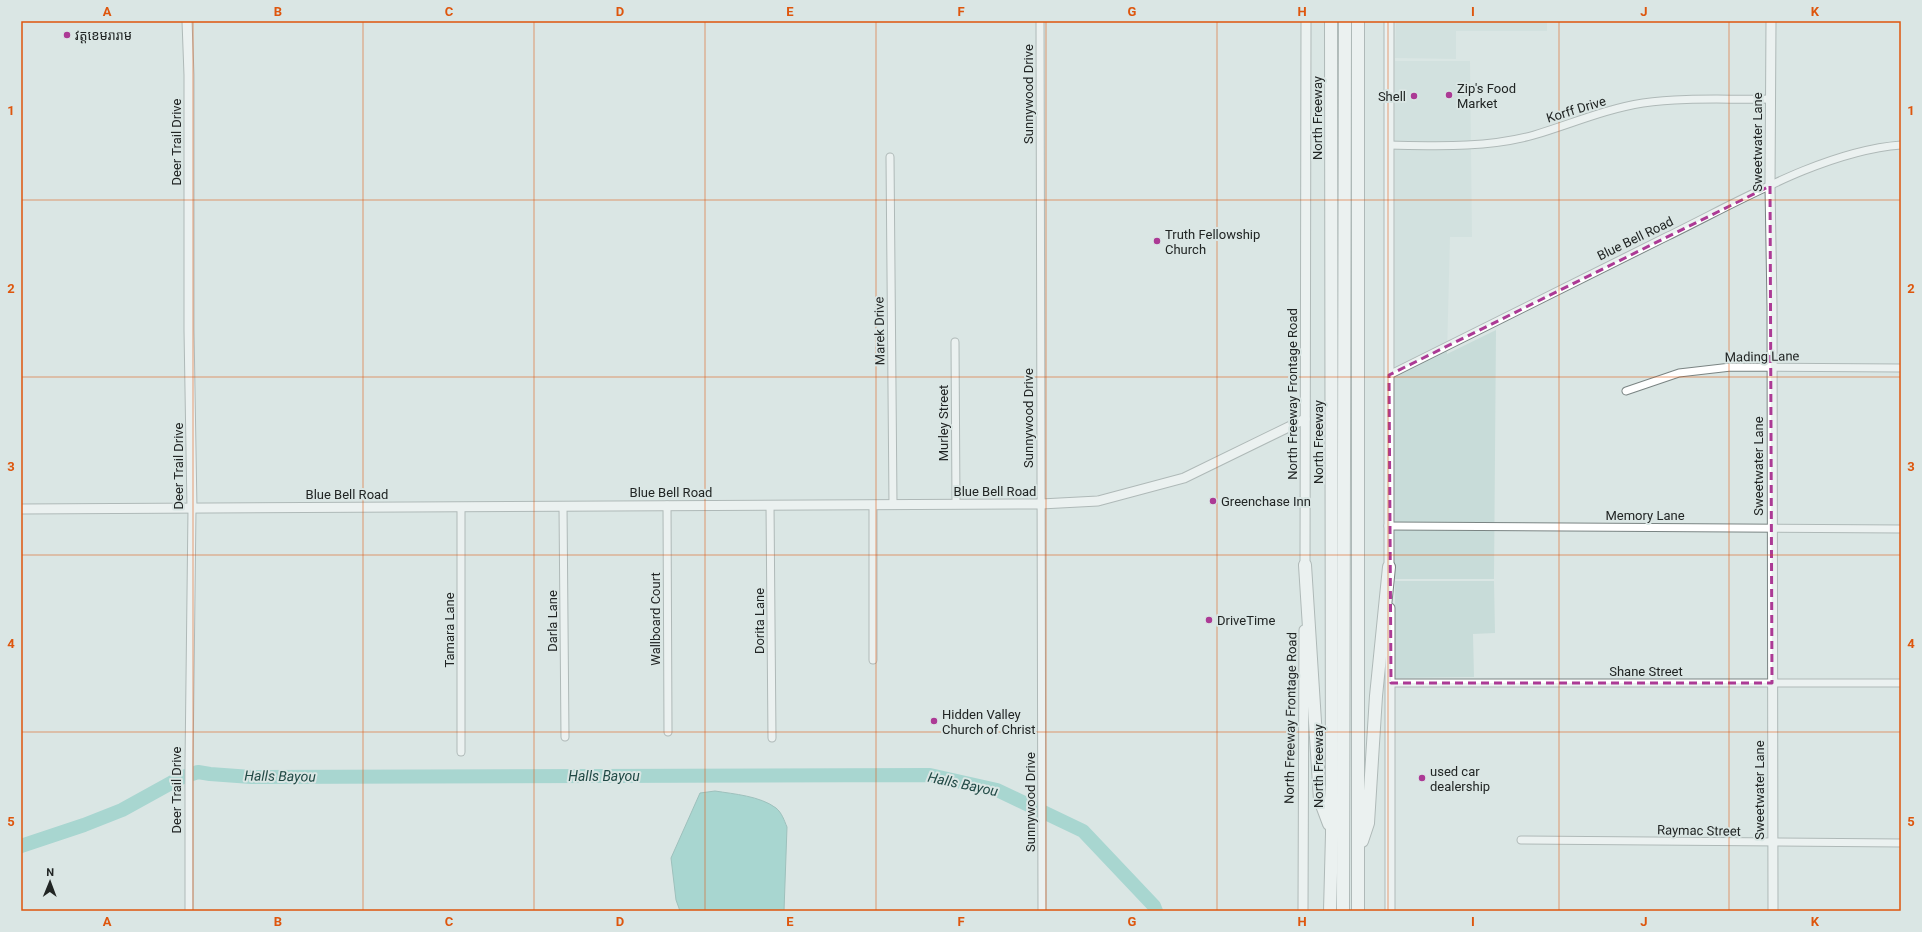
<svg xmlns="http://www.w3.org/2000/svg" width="1922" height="932" font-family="Roboto,'Noto Sans Khmer',sans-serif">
<rect width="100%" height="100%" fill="#dae6e4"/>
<g fill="#c8dcd9">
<path d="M1396,21H1547V31H1456V59L1395,58Z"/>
<path d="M1395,61H1470L1472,237H1450L1447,354L1496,330L1494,579H1395Z"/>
<path d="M1395,581H1494L1495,633L1473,634L1474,677L1395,678Z"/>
</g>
<path fill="#6ac3b9" stroke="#54948c" d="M715,791C734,794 760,796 776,808C782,813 784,820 787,827L784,911H680L676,900L671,858L700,793Z"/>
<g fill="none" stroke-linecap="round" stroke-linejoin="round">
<path stroke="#6ac3b9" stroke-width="14" d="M21,846L84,825L122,810L180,778L198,772L210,774L251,777L930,775L997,790L1083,831L1154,906L1156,911"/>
<g stroke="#7a8483" stroke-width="9">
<g id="street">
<path d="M1040,21L1042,911"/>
<path d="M1389,145C1438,146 1487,148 1534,135C1571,124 1605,109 1643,103C1684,97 1728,100 1770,99"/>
<path d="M890,157L893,504"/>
<path d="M955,342L956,504"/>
<path d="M1389,375C1482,329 1575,283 1668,236C1738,202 1823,151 1901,145"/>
<path d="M1626,391L1679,373L1731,367L1901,368"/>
<path d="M667,505L668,732"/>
<path d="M770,505L772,738"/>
<path d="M563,506L565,737"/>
<path d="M1388,526L1901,529"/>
<path d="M873,660V505"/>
<path d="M1391,683H1901"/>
<path d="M461,752V507"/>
<path d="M1521,840L1901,843"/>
<path d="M189,911V764L192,509"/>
</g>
</g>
<g stroke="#7a8483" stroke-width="11">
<g id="secondary">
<path d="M187,21L189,75V330L192,509"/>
<path d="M1771,21L1770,186L1772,306L1773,911"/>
<path d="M21,509L1041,504L1098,501L1184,478L1305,419"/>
<path d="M1305,572L1306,21"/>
<path d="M1389,574V21"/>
<path d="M1390,608V911"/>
<path d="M1303,911L1304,630"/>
</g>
</g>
<g stroke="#7a8483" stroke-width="14">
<g id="highway">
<path d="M1358,21V911"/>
<path d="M1305,565L1320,800L1329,824"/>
<path d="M1362,841L1368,823L1376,696L1389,567"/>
<path d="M1330,911L1332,834L1331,21"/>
<path d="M1343,911L1345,21"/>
</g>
</g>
<use href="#street" stroke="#fff" stroke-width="7"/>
<use href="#secondary" stroke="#fff" stroke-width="9"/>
<use href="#highway" stroke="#fff" stroke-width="12"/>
</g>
<path d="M0 0H1922V932H0ZM1770,186L1772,683H1391L1389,375Z" fill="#dae6e4" fill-opacity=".55" fill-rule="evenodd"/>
<path fill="none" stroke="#ac3a95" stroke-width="3" stroke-dasharray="8 5" stroke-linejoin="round" d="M1770,186L1772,683H1391L1389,375Z"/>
<path fill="none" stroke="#de560d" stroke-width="1" stroke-opacity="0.55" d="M193,21V911M363,21V911M534,21V911M705,21V911M876,21V911M1046,21V911M1217,21V911M1388,21V911M1559,21V911M1729,21V911M21,200H1901M21,377H1901M21,555H1901M21,732H1901"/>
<g fill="#ac3a95" stroke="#dae6e4" stroke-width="1.5">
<circle cx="67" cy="35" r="4"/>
<circle cx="1449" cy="95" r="4"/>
<circle cx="1414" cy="96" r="4"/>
<circle cx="1157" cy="241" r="4"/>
<circle cx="1213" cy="501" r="4"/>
<circle cx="1209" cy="620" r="4"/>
<circle cx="934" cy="721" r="4"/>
<circle cx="1422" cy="778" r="4"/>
</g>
<g text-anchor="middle" stroke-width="4" stroke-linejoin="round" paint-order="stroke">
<g font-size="13" fill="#212524" stroke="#dae6e4" text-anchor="start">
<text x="75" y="40">វត្តខេមរារាម</text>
<text x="1457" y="93">Zip's Food<tspan x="1457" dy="15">Market</tspan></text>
<text x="1406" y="101" text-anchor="end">Shell</text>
<text x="1165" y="239">Truth Fellowship<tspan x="1165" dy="15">Church</tspan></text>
<text x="1221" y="506">Greenchase Inn</text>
<text x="1217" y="625">DriveTime</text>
<text x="942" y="719">Hidden Valley<tspan x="942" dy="15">Church of Christ</tspan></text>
<text x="1430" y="776">used car<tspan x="1430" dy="15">dealership</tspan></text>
</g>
<g font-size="13" fill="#212524" stroke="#dae6e4">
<text transform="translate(1028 94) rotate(-90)" y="5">Sunnywood Drive</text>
<text transform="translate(1576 109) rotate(-17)" y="5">Korff Drive</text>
<text transform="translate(1317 118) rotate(-90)" y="5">North Freeway</text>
<text transform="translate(176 142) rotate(-90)" y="5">Deer Trail Drive</text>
<text transform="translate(1757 142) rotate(-90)" y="5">Sweetwater Lane</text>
<text transform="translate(1635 238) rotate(-26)" y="5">Blue Bell Road</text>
<text transform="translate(879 331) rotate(-91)" y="5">Marek Drive</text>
<text transform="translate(1762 356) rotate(-1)" y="5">Mading Lane</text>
<text transform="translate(1292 394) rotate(-90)" y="5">North Freeway Frontage Road</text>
<text transform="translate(1028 418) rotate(-90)" y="5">Sunnywood Drive</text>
<text transform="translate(943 423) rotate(-90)" y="5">Murley Street</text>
<text transform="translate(1318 442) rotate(-90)" y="5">North Freeway</text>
<text transform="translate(178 466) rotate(-90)" y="5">Deer Trail Drive</text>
<text transform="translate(1758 466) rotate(-90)" y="5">Sweetwater Lane</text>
<text x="995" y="496">Blue Bell Road</text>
<text x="671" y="497">Blue Bell Road</text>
<text x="347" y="499">Blue Bell Road</text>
<text x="1645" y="520">Memory Lane</text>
<text transform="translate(655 619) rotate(-90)" y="5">Wallboard Court</text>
<text transform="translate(552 621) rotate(-90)" y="5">Darla Lane</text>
<text transform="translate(759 621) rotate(-90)" y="5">Dorita Lane</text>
<text transform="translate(449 630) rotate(-90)" y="5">Tamara Lane</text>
<text x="1646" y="676">Shane Street</text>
<text transform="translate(1290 718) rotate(-89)" y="5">North Freeway Frontage Road</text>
<text transform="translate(1318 766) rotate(-90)" y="5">North Freeway</text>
<text transform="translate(176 790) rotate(-90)" y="5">Deer Trail Drive</text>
<text transform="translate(1759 790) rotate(-90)" y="5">Sweetwater Lane</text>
<text transform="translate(1030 802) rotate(-90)" y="5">Sunnywood Drive</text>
<text transform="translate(1699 830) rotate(1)" y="5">Raymac Street</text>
</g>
<g font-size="14" font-style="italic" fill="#204945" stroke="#dae6e4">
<text transform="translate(280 776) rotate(1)" y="5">Halls Bayou</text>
<text x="604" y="781">Halls Bayou</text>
<text transform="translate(963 784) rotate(12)" y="5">Halls Bayou</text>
</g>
</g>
<rect width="1922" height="932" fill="none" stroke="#dae6e4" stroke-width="44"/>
<g transform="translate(50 882) rotate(1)" stroke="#dae6e4" stroke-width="3" paint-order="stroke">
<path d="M0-3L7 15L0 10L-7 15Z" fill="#212524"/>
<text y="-6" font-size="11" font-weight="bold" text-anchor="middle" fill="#212524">N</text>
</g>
<rect x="22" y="22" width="1878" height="888" fill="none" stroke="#de560d" stroke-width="1.5"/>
<g font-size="13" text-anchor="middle" font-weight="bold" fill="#de560d">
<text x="107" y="16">A</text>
<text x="278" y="16">B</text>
<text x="449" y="16">C</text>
<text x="620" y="16">D</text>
<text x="790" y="16">E</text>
<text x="961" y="16">F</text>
<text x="1132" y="16">G</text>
<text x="1302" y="16">H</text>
<text x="1473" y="16">I</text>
<text x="1644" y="16">J</text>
<text x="1815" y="16">K</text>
<text x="11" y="115">1</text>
<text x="1911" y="115">1</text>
<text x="11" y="293">2</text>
<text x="1911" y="293">2</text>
<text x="11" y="471">3</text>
<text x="1911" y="471">3</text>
<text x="11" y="648">4</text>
<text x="1911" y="648">4</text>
<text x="11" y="826">5</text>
<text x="1911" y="826">5</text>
<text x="107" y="926">A</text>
<text x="278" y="926">B</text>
<text x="449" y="926">C</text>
<text x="620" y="926">D</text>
<text x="790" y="926">E</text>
<text x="961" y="926">F</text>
<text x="1132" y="926">G</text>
<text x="1302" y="926">H</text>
<text x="1473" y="926">I</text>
<text x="1644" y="926">J</text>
<text x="1815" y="926">K</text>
</g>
</svg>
